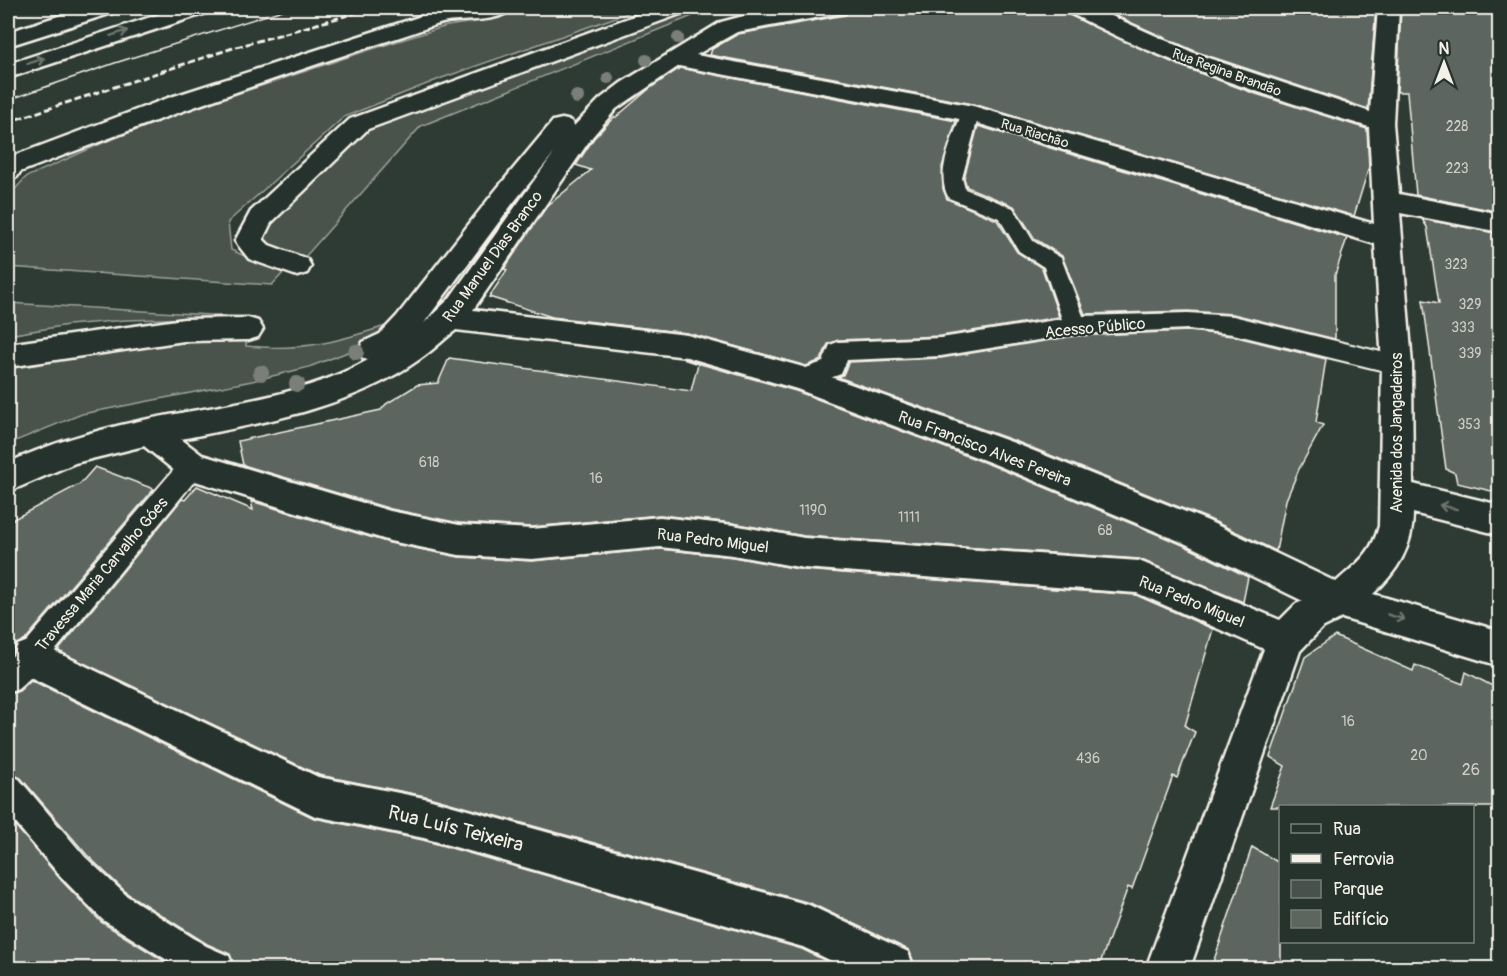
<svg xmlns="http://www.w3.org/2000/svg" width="1507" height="976" font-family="Pangolin,sans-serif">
<rect width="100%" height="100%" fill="#2e3b34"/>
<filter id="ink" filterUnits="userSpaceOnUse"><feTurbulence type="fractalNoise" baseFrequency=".0167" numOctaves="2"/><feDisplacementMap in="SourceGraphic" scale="12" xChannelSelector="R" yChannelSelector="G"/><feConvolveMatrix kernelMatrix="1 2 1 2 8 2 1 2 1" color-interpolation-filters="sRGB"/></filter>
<g filter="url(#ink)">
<g fill="#48524c" stroke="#9ea29a" stroke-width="1.5">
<path d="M525,8H642L442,78L344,117L228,222L231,250L283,273L272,285L8,267V197L26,177L105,142L189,110L366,51L447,26L481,21Z"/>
<path d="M691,8H712L421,126L305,257L269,247L265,236L275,216L365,130Z"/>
<path d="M8,303L244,317L125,320L68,325L8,335Z"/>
<path d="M398,322L366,345L309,367L252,381L82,414L8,444V368L168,344L246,340V346C305,352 343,340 398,322Z"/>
</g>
<g fill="#5c655e" stroke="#f4f1e8" stroke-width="1.5">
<path d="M850,8H1065L1069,15L1178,65L1253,93L1367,129L1369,167L1354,216L973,104L710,55L712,49L738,34L845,15Z"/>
<path d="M1098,8H1376L1368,109L1197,52Z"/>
<path d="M1401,8H1500V212L1416,195L1407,92H1397Z"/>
<path d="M680,68L956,121L942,167L943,189L947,199L997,220L1017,252L1042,268L1059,317L941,336L838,340L828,344L821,360L806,366L687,333L552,317L489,297L507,270L504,269L547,206L591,170L576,165L594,138L614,117H616L649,89Z"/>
<path d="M978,126L1347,238L1335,275V339L1233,314L1188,311L1085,314L1062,256L1035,239L1014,206L967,187L964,178Z"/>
<path d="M1422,219L1500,234V493L1457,483L1455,473L1446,469L1423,300L1439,303L1427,227Z"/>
<path d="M1188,331L1233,336L1326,359L1316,422L1323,425L1299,469L1286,500L1276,551L1209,519L1015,441L838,377L843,375L849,362L941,358L1075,336Z"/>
<path d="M449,358L691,391L698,364L683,359L796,391L991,465L1183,545L1248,577L1243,602L1139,559L804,536L733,523L660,515L532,527L459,523L391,509L243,465L238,441L381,410L386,404L417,385L438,383Z"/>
<path d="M95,467L154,489L25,640L16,644L8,657V522L80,484Z"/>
<path d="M197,486L253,510L251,501L390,543L459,557L532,561L660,549L733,557L804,570L1136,595L1213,629L1185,726L1195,732L1177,778L1173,776L1132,889L1128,887L1098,969H916L909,950L810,903L425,796L319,775L58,651L182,499L185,500Z"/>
<path d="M1335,636L1413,671L1415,665L1463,684L1466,672L1500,690V807H1270L1285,766L1270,757L1305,657Z"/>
<path d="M31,680L314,818L423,840L802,949L842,969H236L230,954L207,944L128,894L87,855L21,778L8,772V695L19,691Z"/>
<path d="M8,817L61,880L101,922L177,969H8Z"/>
<path d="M1252,847L1281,864V969H1211Z"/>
</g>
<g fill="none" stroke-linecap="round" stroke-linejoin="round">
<g stroke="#f4f1e8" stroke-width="4">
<g id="lane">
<path d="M970,108L977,110L979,114L962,178L965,189L1013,208L1033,241L1061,258L1083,316L1188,313L1233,316L1397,356L1405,359L1409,365L1405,371L1397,374L1233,334L1188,329L1075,334L941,356L847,360L841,374L803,388L795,386L791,379L795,372L823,362L830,345L838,342L941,338L1062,319L1044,267L1019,251L999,218L949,198C934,174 954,138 961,114L963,110Z"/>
<path d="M192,455L201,459L205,466L201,473L41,668L18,689L8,693V660L21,648L183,459Z"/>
<path d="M8,774L19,779L85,857L127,896L206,946L229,956L234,968H180L103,920L63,879L8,814Z"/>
</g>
</g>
<g stroke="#f4f1e8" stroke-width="5">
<g id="street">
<path d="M470,8H512C501,23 464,19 447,22C432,25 417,32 403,36C274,77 147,123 20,172L17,177L8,179V158L168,98L437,11Z"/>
<path d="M656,8H686L683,13L368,129L271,223L263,239L269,245L307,259L311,266L307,273L297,276L249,259L235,241L251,211L350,119Z"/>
<path d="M797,8H848L845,13L837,14L737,32L696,55L973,106L1374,224L1369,127C1266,96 1165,63 1070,13L1067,8H1094L1196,54L1370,112L1378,8H1399L1393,123L1399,194L1500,214V232L1400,213L1412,365L1413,484L1500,505V535L1413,513C1413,547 1397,572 1373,594L1500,631V666L1342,618L1322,628L1300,651L1190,968H1146L1264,649L1137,593L804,568L733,555L660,547L532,559L459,555L390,541L192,480L181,476L144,446L75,463L8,492V463C50,443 93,431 139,421C215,405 299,399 368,360L363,358L359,350L363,342L380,334L397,316L495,191L553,121L562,119L571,121L574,126L600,99L621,83L721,22L751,14ZM679,66L970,121L1375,244L1382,365L1379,526C1371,555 1358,562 1336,582L1208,521L1014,443L803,367L687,335L473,310L592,137L616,109ZM554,153L449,299L424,323L513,203ZM456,330L687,357L797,389L992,463L1184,543L1303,601L1296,604L1280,620L1139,561L804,538L733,525L660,517L532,529L459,525L390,511L202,455L181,439C262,423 351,408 420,359C433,350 444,339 456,330Z"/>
<path d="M248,318L258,321L263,329L258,337L248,340L184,341L8,367V344L184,319Z"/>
<path d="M31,640L318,777L424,798L809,905L908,952L914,968H846L803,947L424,838L315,816L18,671L12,658L18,645Z"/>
</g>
</g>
<g stroke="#f4f1e8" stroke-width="5">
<g id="primary">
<path d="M84,8H115L112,13L8,46V32Z"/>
<path d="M178,8H209L206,13L8,78V64Z"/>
</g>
</g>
<use href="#lane" fill="#26332d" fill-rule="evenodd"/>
<use href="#street" fill="#26332d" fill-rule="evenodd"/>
<use href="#primary" fill="#26332d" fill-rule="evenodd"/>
<path stroke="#f4f1e8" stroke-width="1.5" d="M8,100L115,63L289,8"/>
<path stroke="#f4f1e8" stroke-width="3" stroke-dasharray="7 3" stroke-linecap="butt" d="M8,122L233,48L373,8"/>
</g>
<g fill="#7a8079">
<circle cx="678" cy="38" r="6"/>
<circle cx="646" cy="60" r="6"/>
<circle cx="608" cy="78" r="6"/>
<circle cx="577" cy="97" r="7"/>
<circle cx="356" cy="352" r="8"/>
<circle cx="261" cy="373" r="8"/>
<circle cx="297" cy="384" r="8"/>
</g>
<defs><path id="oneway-shaft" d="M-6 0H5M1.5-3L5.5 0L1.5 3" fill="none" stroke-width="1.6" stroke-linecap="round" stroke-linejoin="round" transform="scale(1.5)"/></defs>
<g stroke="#6e766e">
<use href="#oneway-shaft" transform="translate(119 33) rotate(-18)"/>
<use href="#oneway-shaft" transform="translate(36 61) rotate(-19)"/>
<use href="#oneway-shaft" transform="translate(1448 507) rotate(-166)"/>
<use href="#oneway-shaft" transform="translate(1396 617) rotate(17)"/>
</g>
</g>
<g text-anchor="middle" stroke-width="4.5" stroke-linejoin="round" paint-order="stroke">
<g font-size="14" fill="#f4f1e8" stroke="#26332d">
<text transform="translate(1227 72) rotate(20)" y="5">Rua Regina Brandão</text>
<text transform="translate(1035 133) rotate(17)" y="5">Rua Riachão</text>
</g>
<g font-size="14" fill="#cecec6">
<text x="1457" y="131">228</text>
<text x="1457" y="173">223</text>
<text x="1456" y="269">323</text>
<text x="1470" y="309">329</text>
<text x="1463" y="332">333</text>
<text x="1470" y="358">339</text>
<text x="1469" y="429">353</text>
<text x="429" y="467">618</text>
<text x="596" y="483">16</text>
<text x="813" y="515">1190</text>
<text x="909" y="522">1111</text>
<text x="1105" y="535">68</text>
<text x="1348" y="726">16</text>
<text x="1419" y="760">20</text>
<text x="1088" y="763">436</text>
</g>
<g font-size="16" fill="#f4f1e8" stroke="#26332d">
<text transform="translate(492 256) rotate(-54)" y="6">Rua Manuel Dias Branco</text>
<text transform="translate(1095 327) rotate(-5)" y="6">Acesso Público</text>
<text transform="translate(1396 433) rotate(-90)" y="6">Avenida dos Jangadeiros</text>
<text transform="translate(985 448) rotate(21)" y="6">Rua Francisco Alves Pereira</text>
<text transform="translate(713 540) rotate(7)" y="6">Rua Pedro Miguel</text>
<text transform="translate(101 574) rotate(-50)" y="6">Travessa Maria Carvalho Góes</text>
<text transform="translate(1192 601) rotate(22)" y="6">Rua Pedro Miguel</text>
</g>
<g font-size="16" fill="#cecec6">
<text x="1471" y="775">26</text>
</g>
<g font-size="20" fill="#f4f1e8" stroke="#26332d">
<text transform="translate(456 828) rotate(14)" y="7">Rua Luís Teixeira</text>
</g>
</g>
<rect width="1507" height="976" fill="none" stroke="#26332d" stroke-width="30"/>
<rect x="15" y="15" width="1477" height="946" fill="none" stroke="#f4f1e8" stroke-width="2" filter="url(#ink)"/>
<rect x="1279" y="805" width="195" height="138" fill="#26332d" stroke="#787f78" stroke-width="1.5"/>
<rect x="1291" y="824" width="30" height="9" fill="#26332d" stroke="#787f78" stroke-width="1.5"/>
<text x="1333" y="835" font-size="18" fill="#f4f1e8">Rua</text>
<rect x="1291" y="854" width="30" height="9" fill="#f4f1e8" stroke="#787f78" stroke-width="1.5"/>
<text x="1333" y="865" font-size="18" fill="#f4f1e8">Ferrovia</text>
<rect x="1291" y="880" width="30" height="18" fill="#48524c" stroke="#787f78" stroke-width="1.5"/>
<text x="1333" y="895" font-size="18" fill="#f4f1e8">Parque</text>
<rect x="1291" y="910" width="30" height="18" fill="#5c655e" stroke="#787f78" stroke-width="1.5"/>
<text x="1333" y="925" font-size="18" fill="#f4f1e8">Edifício</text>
<g transform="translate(1444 63)" stroke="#26332d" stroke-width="4.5" paint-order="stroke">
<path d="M0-4.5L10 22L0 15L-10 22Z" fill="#f4f1e8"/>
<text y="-9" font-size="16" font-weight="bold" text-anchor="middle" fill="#f4f1e8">N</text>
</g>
</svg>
